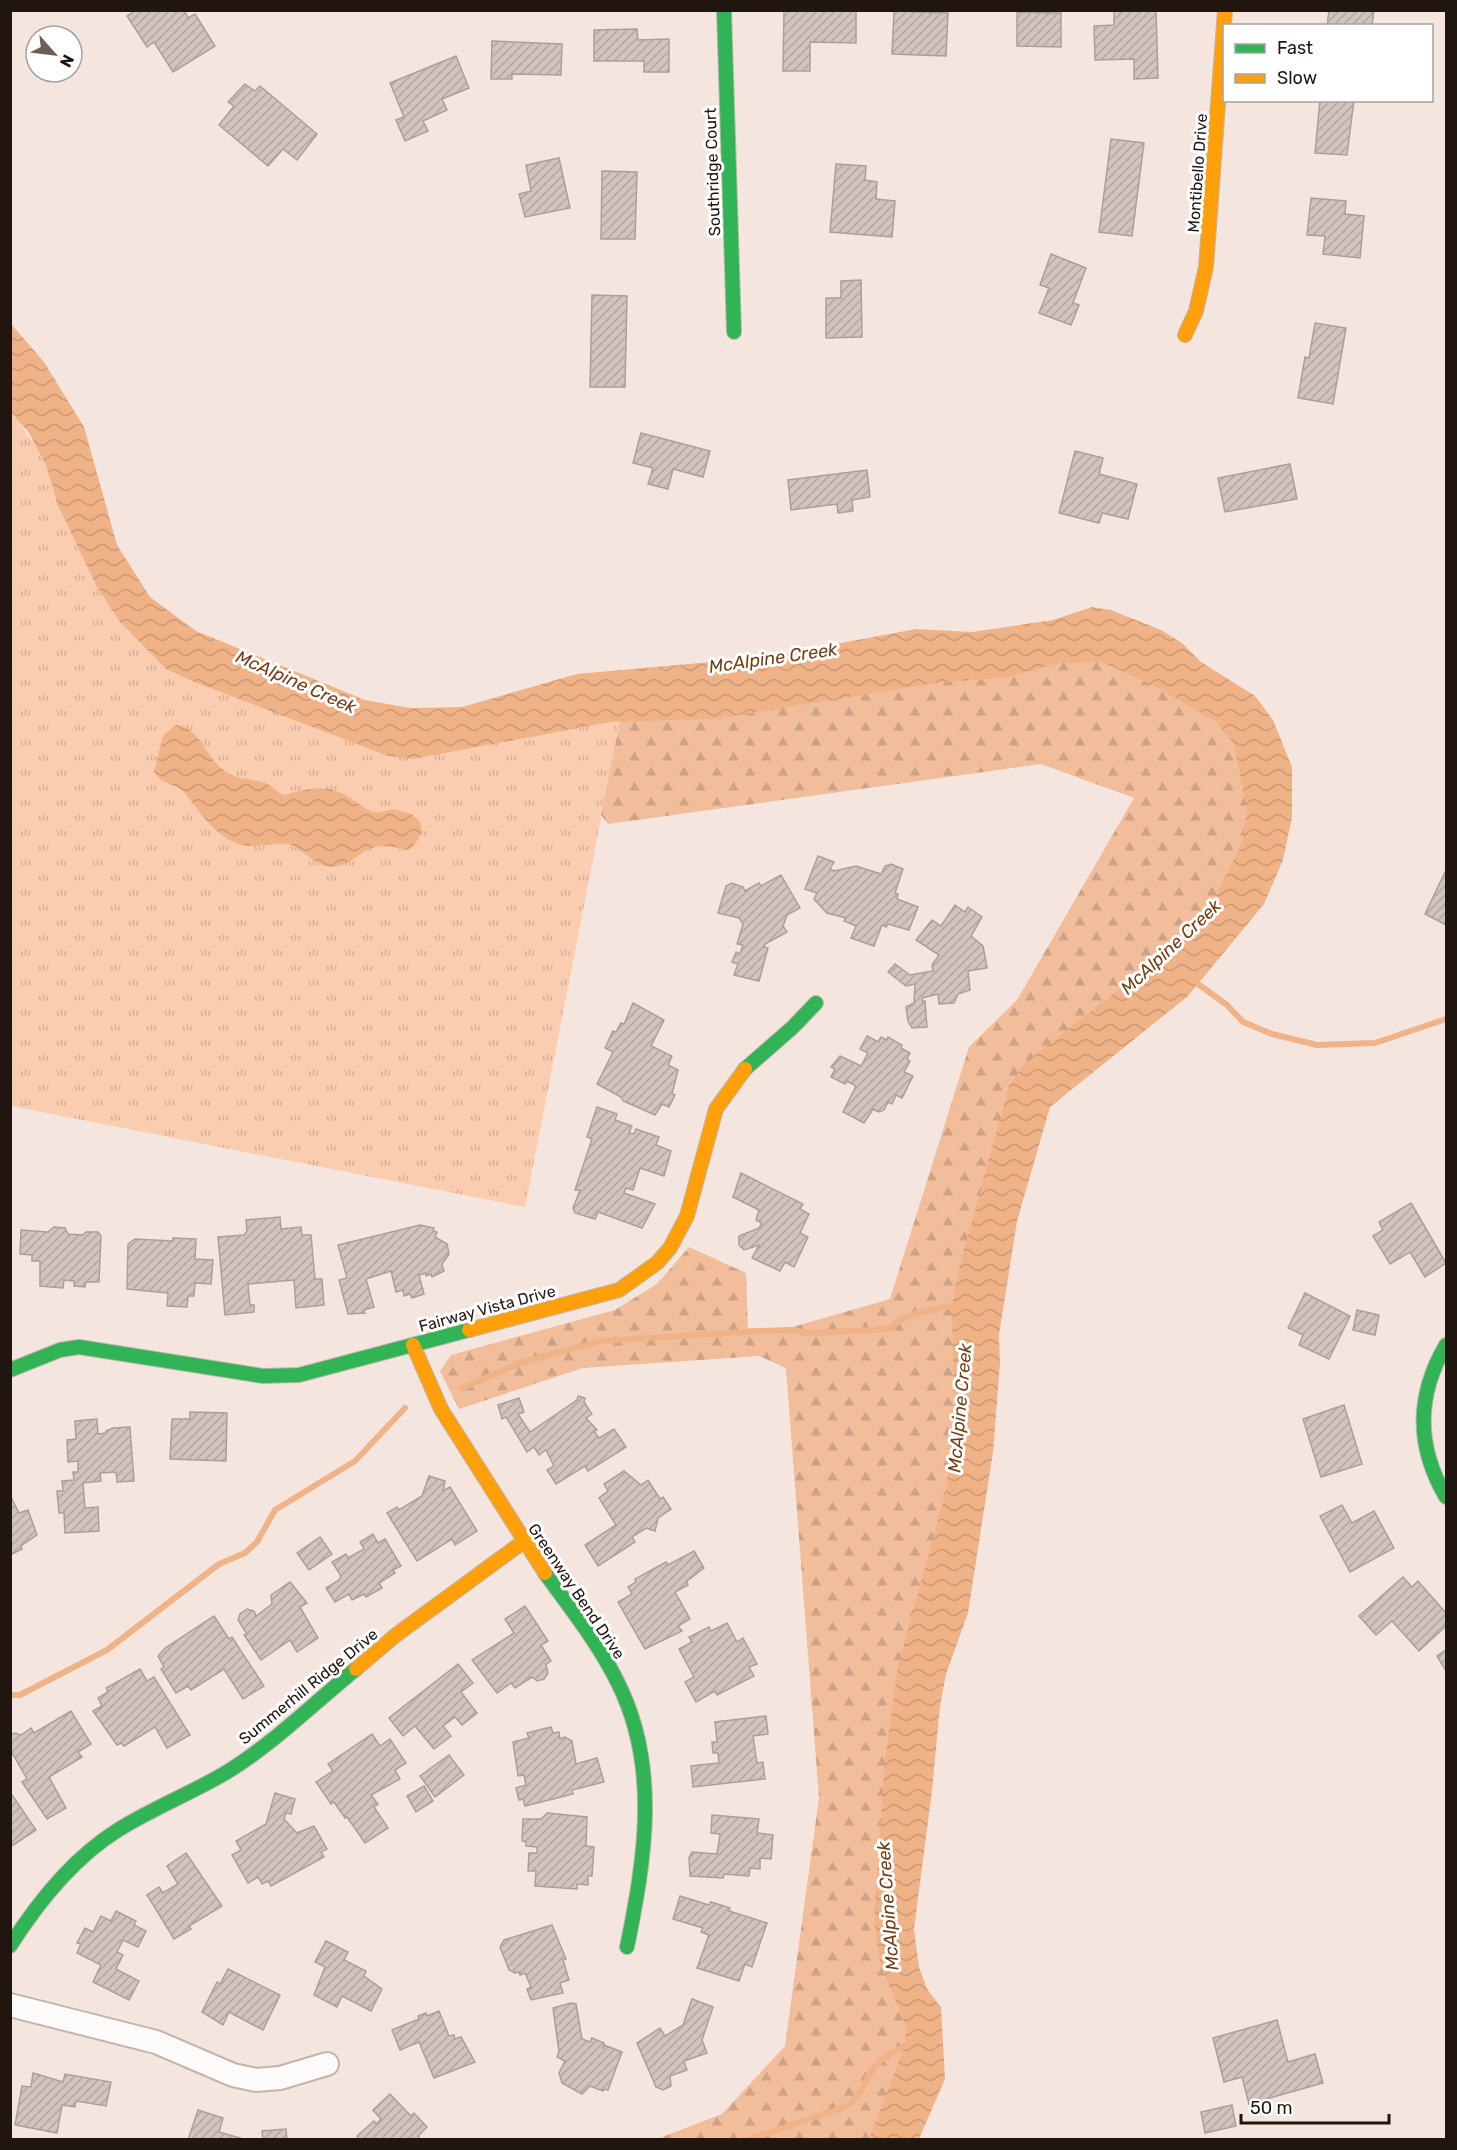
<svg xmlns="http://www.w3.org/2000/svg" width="1457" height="2150" font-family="Rubik,sans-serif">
<defs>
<pattern id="grass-tufts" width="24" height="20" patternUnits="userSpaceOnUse" patternTransform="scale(1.5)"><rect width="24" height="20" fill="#facdb0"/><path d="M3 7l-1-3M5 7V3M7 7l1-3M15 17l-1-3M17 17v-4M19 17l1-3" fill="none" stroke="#d6af96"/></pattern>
<pattern id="forest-firs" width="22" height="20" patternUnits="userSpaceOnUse" patternTransform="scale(1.5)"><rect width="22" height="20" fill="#f1bd9a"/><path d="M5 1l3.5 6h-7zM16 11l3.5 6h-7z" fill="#cea284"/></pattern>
<pattern id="water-waves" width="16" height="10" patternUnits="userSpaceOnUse" patternTransform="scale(1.5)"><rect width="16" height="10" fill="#f0b287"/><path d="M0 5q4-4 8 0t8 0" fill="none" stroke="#ce9873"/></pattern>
<pattern id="building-hatch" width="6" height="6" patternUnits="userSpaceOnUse" patternTransform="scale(1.5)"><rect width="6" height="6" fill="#d0c4bd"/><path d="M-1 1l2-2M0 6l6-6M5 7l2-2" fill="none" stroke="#b2a8a1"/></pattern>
</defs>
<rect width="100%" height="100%" fill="#f4e6de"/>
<path fill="url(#grass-tufts)" d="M10,405L27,435L79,491L131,604L352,722L623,706L525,1207L11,1106Z"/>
<path fill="url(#forest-firs)" d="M1097,630L1201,691L1258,775L1238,917L1008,1116L912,1759L913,2139H657L722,2114L785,2046L819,1798L786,1368L759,1356L583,1368L459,1409L440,1371L451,1355L615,1310L657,1284L689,1247L746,1273L748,1332L782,1330L890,1299L969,1047L1017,1000L1134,798L1041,764L608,824L601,815L623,706Z"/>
<g fill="url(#water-waves)">
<path d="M11,324L44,362L84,427L117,545L150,597L196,631L365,700L410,708L462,707L577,674L766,657L916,629L972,632L1053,620L1092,607L1111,610L1161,630L1182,643L1201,662L1255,696L1273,720L1292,767V817L1283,860L1264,904L1188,996L1050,1107L1017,1221L999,1335L1000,1363L993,1452L968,1613L946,1674L940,1706L932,1791L914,1929L919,1967L927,1989L941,2007L945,2079L919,2139H869L905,2046L906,2025L881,1967L874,1919L885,1759L898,1666L947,1487L954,1407L952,1306L959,1269L1009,1086L1025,1063L1165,953L1215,898L1242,843L1247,810L1234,744L1216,722L1159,688L1102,662L1059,663L1007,677L936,683L714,719L610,722L413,759L388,756L192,681L166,669L119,621L96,585L58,505L46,465L29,433L11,412Z"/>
<path d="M175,725C197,726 204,751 218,765C234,782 246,776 265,783C273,785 276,793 285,795C309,788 328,783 350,798C358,802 365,810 374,812C382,814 389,808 396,810C423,813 430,832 409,850C397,848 384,844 372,848C357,854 348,867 331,867C315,866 305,851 291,845C277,841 264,847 250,846C219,844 201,813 184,792C176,783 163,786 154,772L163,736Z"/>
</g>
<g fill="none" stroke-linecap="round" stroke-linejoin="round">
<g stroke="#f0b287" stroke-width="6">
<path d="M1195,979L1198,984L1227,1005L1243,1022L1272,1034L1317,1045L1375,1043L1446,1019"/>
<path d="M462,1388L520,1363L601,1341L758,1331L791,1330L809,1333L873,1330L892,1328L898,1321L917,1313L960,1304"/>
<path d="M10,1695H20L107,1650L219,1564L245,1553L257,1542L275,1510L355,1461L405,1408"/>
<path d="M748,2140L847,2106C863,2095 865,2076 878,2063C887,2054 900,2048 911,2043"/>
</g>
</g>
<g fill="url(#building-hatch)" stroke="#aba099" stroke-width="1.5">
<path d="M136,10H184L188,18L195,14L215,46L173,72L154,42L147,47L127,16Z"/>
<path d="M784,10H856V43L810,42V71H783Z"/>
<path d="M1114,10H1156L1158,78L1134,79V59L1095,60L1094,26L1114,25Z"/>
<path d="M1329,10H1374L1372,26H1327Z"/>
<path d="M894,11L948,13L946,56L892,54Z"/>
<path d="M1017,12L1061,13V47L1017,46Z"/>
<path d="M637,29L638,40L669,39V72H644V61H594V30Z"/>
<path d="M492,41L562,44L561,75L512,74V79H491Z"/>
<path d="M456,56L469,88L442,99L447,110L423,121L428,131L405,141L396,120L404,117L390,83Z"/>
<path d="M245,84L255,91L260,86L317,134L297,160L283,149L268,166L219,125L234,106L228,102Z"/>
<path d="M1320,100H1354L1347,155L1315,153Z"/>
<path d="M1111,139L1144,143L1132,236L1099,232Z"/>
<path d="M559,158L570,208L525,217L519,194L531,191L526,165Z"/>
<path d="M836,164L866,166L865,180L877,182L876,199L895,201L892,237L830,232Z"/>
<path d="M602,171L637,172L635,239H601Z"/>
<path d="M1311,198L1346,201L1345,214L1364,216L1360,258L1323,254L1325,236L1307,235Z"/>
<path d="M1051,254L1086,268L1073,303L1079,305L1071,325L1039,313L1049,288L1040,285Z"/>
<path d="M861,280L862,337L826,338V298H841V281Z"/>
<path d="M592,295L627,296L625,387H590Z"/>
<path d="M1315,323L1346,328L1333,404L1298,398L1305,357L1309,358Z"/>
<path d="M641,433L710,451L703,477L673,469L668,489L648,484L653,468L633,463Z"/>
<path d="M1075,451L1103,458L1099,474L1137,484L1128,519L1102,513L1099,523L1059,513Z"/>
<path d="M1290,464L1297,499L1225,512L1218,478Z"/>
<path d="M867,470L870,497L852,500L853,511L838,513L837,504L791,510L788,480Z"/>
<path d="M818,856L834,862L830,869L834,871L856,866L881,874L885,866L891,864L903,869L895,893L898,894L897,899L918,907L909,930L888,924L886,927L882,925L874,946L851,938L856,926L844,921L846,918L827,913L814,899L817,893L805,889Z"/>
<path d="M1446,870V925L1425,914Z"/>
<path d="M781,875L800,908L787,915L783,926L787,932L765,944L764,947L768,948L759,981L734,975L738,964L732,962L736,952L740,954L743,945L737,944L743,924L739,918L718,913L726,886L732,883L743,887L745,891L759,883L761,886Z"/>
<path d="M955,905L965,912L968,907L982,917L971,936L983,946L987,968L968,971L970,990L958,994L954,1003L939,1004L938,994L922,998L923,1002L925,1001L927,1027L912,1028L908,1021L906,1007L914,1003L915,984L906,986L888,972L895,964L910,975L933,971L932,965L939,955L916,940L932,920L941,926Z"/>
<path d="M633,1003L664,1020L651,1046L672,1056L668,1065L678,1070L672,1094L675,1095L669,1107L662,1104L655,1115L623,1101L621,1097L597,1084L613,1052L605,1048L613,1031L616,1032L621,1023L624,1024Z"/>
<path d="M867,1036L878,1042L881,1037L887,1040L888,1037L902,1045L901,1048L910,1053L907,1059L910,1061L904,1072L913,1076L902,1098L896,1095L892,1104L888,1102L884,1110L879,1112L873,1109L864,1123L843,1112L856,1086L847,1081L845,1084L831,1077L835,1069L831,1067L840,1056L861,1066L868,1053L860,1049Z"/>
<path d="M597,1107L617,1114L615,1120L632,1126L629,1133L634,1134L636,1129L659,1137L656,1145L671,1151L664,1176L640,1168L633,1190L626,1188L624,1193L655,1204L642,1228L598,1212L595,1219L575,1213L573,1208L580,1190H575L592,1139L587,1137Z"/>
<path d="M741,1173L803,1204L800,1209L809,1214L800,1233L808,1237L794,1267L785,1262L780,1271L752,1258L759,1245L744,1250L739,1245V1236L759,1228L762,1223L756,1220L759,1210L733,1197Z"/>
<path d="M1411,1203L1446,1263L1425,1277L1410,1252L1390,1264L1373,1236L1383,1230L1379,1222Z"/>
<path d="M280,1217L281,1229L301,1227L302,1235H311L315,1279H322L324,1305L296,1308L294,1280L248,1284L250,1305H254V1312L225,1315L218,1237L244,1235L247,1231L246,1220Z"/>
<path d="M420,1225L434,1228L433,1231L437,1232L435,1237L447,1244L449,1254L442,1264L444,1271L432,1277L431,1274L426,1276V1273L419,1275L424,1294L412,1298L410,1294L404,1296L403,1290L396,1292L391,1271L366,1279L374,1307L364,1310L365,1313L348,1314L339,1280L347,1278L338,1245Z"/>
<path d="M54,1227L65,1228L68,1234L83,1235L86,1232H98L101,1236L99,1282H86L85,1287L74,1286V1281L64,1280L63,1288L40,1286V1261H32V1255L20,1254L21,1230L48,1232Z"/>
<path d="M173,1238L196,1239L195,1259L213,1260L211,1284L195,1283L194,1296H188L187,1307L167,1306L168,1293L127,1289L128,1244L135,1239L173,1241Z"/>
<path d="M1305,1293L1350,1316L1329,1359L1299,1345L1303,1335L1288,1328Z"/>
<path d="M1357,1310L1379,1315L1375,1335L1353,1330Z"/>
<path d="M578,1396L585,1398L584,1402L592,1414L586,1418L597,1430L594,1431L599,1438L614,1429L626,1447L588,1471L585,1466L556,1484L547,1470L554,1466L546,1450L539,1455L534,1447L527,1452L506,1417L502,1419L498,1405L519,1398L524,1412L518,1414L530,1432L577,1400Z"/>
<path d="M1344,1405L1362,1464L1321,1477L1303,1419Z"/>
<path d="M190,1412L227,1413L226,1461L170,1459L172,1419H190Z"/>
<path d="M97,1419L98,1434L106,1433V1431L113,1428L130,1427L134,1481L117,1482L116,1472L100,1473L101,1481L83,1483L85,1508L98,1507L99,1531L65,1533L64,1513H59L57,1491H63L62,1481L74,1480L73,1472H78V1461L68,1462L67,1440L76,1439L75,1421Z"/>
<path d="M624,1471L641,1485L648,1480L660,1499L663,1497L671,1509L658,1518L655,1531L646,1528L632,1537L635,1542L598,1566L585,1545L616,1525L599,1498L608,1491L604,1484Z"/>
<path d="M429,1476L445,1481L443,1491L450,1487L477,1531L455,1545L452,1539L417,1561L387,1513L397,1507L399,1510L422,1496Z"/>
<path d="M10,1495L19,1513L28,1510L37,1535L21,1546L22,1549L10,1555Z"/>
<path d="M1342,1505L1352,1523L1374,1511L1394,1548L1350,1572L1320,1516Z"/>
<path d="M373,1534L378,1543L385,1539L401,1566L393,1570L395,1573L379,1583L382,1588L366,1597L364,1594L352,1600L349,1594L335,1602L326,1588L339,1580L341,1576L332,1562L346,1554L348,1558L364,1549L360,1542Z"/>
<path d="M320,1537L332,1554L309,1570L297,1553Z"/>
<path d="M694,1551L704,1568L687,1581L688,1585L675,1592L690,1619L678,1626L682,1631L645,1649L618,1602L632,1594L628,1587L636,1582L635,1579L666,1562L668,1565Z"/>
<path d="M1403,1577L1412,1587L1418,1581L1446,1613V1626L1419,1651L1392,1621L1376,1635L1359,1616Z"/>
<path d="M290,1582L307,1603L300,1607L318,1638L297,1652L290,1640L261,1660L244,1635L247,1634L238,1620L240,1614L247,1609L254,1611L256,1616L272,1604L271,1595Z"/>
<path d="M525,1606L548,1641L541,1645L551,1661L546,1664L548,1673L544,1679L537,1681L532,1677L515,1688L511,1683L497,1693L472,1660L514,1633L505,1619Z"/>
<path d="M214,1616L229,1639L232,1637L264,1686L243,1699L224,1669L191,1690L188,1686L176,1693L161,1669L164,1667L158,1656L165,1648Z"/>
<path d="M727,1623L737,1642L743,1638L757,1664L749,1667L754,1676L717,1695L715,1691L696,1702L685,1682L694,1677L679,1649L692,1642L689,1637L709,1627L711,1631Z"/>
<path d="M1446,1650V1671L1437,1656Z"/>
<path d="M458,1664L473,1683L461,1692L477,1713L462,1725L455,1717L443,1726L451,1736L434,1749L415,1726L403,1736L389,1718Z"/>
<path d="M140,1669L147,1681L154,1677L190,1735L167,1748L155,1727L124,1746L121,1743L117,1745L93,1711L102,1706L98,1698L108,1692L106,1688Z"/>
<path d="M71,1711L91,1744L78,1752L82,1757L49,1777L66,1808L47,1819L22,1782L27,1779L10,1749V1735L15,1733L21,1735L31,1728L34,1733Z"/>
<path d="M766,1716L768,1734L753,1736L757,1763L763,1762L765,1779L693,1787L691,1766L719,1763L718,1753H713L712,1742H717L715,1722Z"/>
<path d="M551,1727L553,1733L559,1732L560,1739L565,1737L572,1741L576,1764L597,1758L604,1782L572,1790L573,1794L525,1806L523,1799L519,1800L516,1788L526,1785L524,1775L518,1776L513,1742L529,1738L527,1733Z"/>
<path d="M372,1734L380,1746L390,1739L406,1763L395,1770L400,1779L371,1795L378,1804L374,1807L388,1828L365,1843L347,1817L345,1818L334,1802L331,1804L316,1782L333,1771L328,1764Z"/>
<path d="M449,1755L464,1775L435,1797L420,1776Z"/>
<path d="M424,1786L433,1801L416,1812L407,1796Z"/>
<path d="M10,1792L36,1830L10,1847Z"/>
<path d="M275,1793L295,1799L291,1814L286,1813L284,1819L297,1833L314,1826L327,1849L321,1852L324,1857L271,1886L268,1881L262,1884L258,1877L248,1883L232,1855L241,1850L236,1841L266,1824Z"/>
<path d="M547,1813L587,1817L586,1846L594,1847L592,1876H588V1885L577,1884V1889L535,1886L536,1871H528L529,1853H537V1847L526,1846V1842L522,1841L523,1819H541Z"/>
<path d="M712,1815L759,1819L757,1833L773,1835L771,1859L760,1858V1869L750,1868L749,1876L724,1874L723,1878L690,1876L689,1858L692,1852L717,1854L720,1834L711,1833Z"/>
<path d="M186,1853L222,1906L189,1926L191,1929L174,1939L147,1895L159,1887L163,1893L178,1884L167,1866Z"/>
<path d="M680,1896L709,1905L711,1902L730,1908L729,1911L767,1923L752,1967L745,1964L739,1981L697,1968L709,1935L701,1932L703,1928L673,1919Z"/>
<path d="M116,1911L136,1921L134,1925L146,1931L138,1947L123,1940L117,1952L123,1955L116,1969L139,1981L129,2000L93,1982L101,1965L77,1953L81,1944L77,1943L85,1928L93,1932L101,1916L111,1921Z"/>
<path d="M552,1925L566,1959L563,1960L569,1980L560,1983L563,1993L531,2000L527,1989L531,1987L525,1973L520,1975L519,1972L515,1973L509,1970L500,1947L504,1940Z"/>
<path d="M326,1941L348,1952L344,1960L366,1971L364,1976L382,1989L371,2011L342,1996L337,2007L314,1995L325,1967L315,1962Z"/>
<path d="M228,1969L280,1995L263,2030L229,2012L223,2025L202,2012L217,1982L220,1984Z"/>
<path d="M692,1999L713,2007L702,2040L707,2053L684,2061L687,2070L670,2076L671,2086L663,2090L656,2087L637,2043L660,2028L665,2036L683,2025Z"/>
<path d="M571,2003L576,2004L582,2039L590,2042L592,2038L604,2043L603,2049L604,2045L622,2052L608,2090L604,2089L603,2091L590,2086L582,2094L562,2083L559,2073L565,2061L557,2057L559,2052L553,2008Z"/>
<path d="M439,2011L449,2036L454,2035L455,2039L461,2037L475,2062L434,2078L419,2042L400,2050L392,2030L419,2019L418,2016L426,2013L427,2016Z"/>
<path d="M1277,2020L1288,2062L1315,2054L1323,2083L1249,2104L1242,2077L1224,2082L1213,2038Z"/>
<path d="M33,2073L63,2082L65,2074L111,2082L106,2106L76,2101L75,2107L62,2105L57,2133L15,2125L22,2086L31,2087Z"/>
<path d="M390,2094L411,2116L414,2113L427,2127L418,2136L421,2140H360L357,2136L374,2121L376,2124L381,2119L373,2110Z"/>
<path d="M1232,2105L1236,2126L1205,2133L1201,2112Z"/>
<path d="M198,2110L223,2118L219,2132L247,2140H188Z"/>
<path d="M286,2129L287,2140H263L262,2131Z"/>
</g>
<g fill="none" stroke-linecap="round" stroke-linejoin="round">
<g stroke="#c0b4ad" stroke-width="26">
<path id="street" d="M10,2005L156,2042L233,2075L256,2080L280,2078L327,2064"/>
</g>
<g stroke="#c0b4ad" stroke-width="16">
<g id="fast">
<path d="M724,10L734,332"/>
<path d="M745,1069L793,1027L816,1003"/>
<path d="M1446,1345C1416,1396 1416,1446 1446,1497"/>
<path d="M10,1370L60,1350L79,1347L263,1376L299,1375L469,1330"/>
<path d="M545,1573C571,1609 599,1644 618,1683C660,1767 645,1859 627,1947"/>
<path d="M10,1946C38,1902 73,1858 118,1830C153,1808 192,1793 227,1772C273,1744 314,1703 356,1669"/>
</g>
</g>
<g stroke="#c0b4ad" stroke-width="16">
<g id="slow">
<path d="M1185,335L1196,311L1206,267L1225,10"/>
<path d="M469,1330L619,1290L657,1263L670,1248L687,1216L716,1109L745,1069"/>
<path d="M413,1345L441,1409L545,1573"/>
<path d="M356,1669L396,1635L523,1542"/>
</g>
</g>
<use href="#street" stroke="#fdfbfa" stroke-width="22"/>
<use href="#fast" stroke="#30b455" stroke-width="14"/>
<use href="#slow" stroke="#ff9f0a" stroke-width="14"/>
</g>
<g text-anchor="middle" stroke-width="6" stroke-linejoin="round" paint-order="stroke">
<g font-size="16" fill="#21160f" stroke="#fff">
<text transform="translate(712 172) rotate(-92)" y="6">Southridge Court</text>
<text transform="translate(1197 173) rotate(-86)" y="6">Montibello Drive</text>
<text transform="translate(487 1308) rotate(-15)" y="6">Fairway Vista Drive</text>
<text transform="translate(577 1591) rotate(56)" y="6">Greenway Bend Drive</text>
<text transform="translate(308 1686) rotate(-39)" y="6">Summerhill Ridge Drive</text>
</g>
<g font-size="18" font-style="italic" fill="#743e14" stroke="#fff">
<text transform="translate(773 658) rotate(-8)" y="6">McAlpine Creek</text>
<text transform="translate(296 682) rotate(24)" y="6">McAlpine Creek</text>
<text transform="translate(1171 947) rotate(-43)" y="6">McAlpine Creek</text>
<text transform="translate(960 1408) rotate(-85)" y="6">McAlpine Creek</text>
<text transform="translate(888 1906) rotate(-94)" y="6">McAlpine Creek</text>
</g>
</g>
<rect width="1457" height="2150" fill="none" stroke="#21160f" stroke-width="24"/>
<rect x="1223" y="24" width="210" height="78" fill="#ffffff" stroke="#a6a29f" stroke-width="1.5"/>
<rect x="1235" y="44" width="30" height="9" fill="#30b455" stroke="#a6a29f" stroke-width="1.5"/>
<text x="1277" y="54" font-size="18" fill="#21160f">Fast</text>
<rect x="1235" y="74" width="30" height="9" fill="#ff9f0a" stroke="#a6a29f" stroke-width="1.5"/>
<text x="1277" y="84" font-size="18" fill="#21160f">Slow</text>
<g transform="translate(54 54) rotate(118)"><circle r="28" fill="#ffffff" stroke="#a6a29f" stroke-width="1.5"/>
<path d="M0-4.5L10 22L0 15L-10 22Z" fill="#6b5f57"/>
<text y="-9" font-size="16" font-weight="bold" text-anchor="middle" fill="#21160f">N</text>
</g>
<path d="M1241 2114v9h148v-9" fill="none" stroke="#21160f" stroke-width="3"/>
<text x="1250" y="2114" font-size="18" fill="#21160f" stroke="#ffffff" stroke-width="4.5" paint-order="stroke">50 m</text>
</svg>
